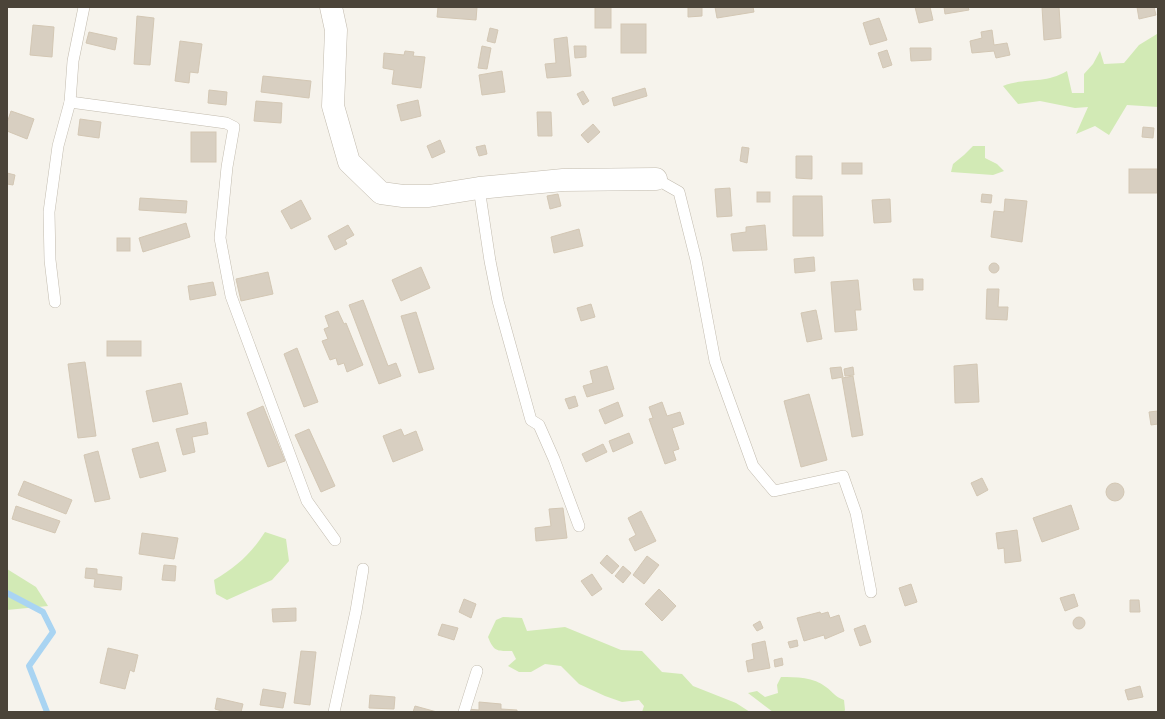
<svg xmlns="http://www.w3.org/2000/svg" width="1165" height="719" font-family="'Varela Round',sans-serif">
<rect width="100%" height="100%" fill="#f6f3ec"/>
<g fill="#d2eab5">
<path d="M1157,34L1158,107L1127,105L1109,135L1095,126L1076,134L1088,107L1075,108L1040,101L1018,104L1003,86C1025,77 1043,85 1067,71L1072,93H1084V74L1093,64L1100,51L1104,64L1124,63L1139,45Z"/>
<path d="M973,146H985V158L997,164L1004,171L993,175L951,172L953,164L964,155Z"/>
<path d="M265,532L286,539L289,561L272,580L227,600L216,594L214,580C236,567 251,554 265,532Z"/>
<path d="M7,569L36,587L48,606L7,610Z"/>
<path d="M503,617L522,618L527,631L565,627L621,650L642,651L662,672L682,674L693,686L736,703L750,712H642L644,706L639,700L622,702L605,696L579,684L561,666L545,664L531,672H519L508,666L516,659L512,651C497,651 494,652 488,637L496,620Z"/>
<path d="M781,677C796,677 814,677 826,687C834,693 834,696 844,700L845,710L844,712H773L748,693L757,691L765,697L778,693L777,685Z"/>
</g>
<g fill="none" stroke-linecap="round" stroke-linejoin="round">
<path stroke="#a9d4f2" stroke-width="6" d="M7,593L43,612L53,632L29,666L47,712"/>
</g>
<g fill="#d8cfc1" stroke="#d3c7b4">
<path d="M438,7H477L476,20L437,17Z"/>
<rect x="595" y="7" width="16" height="21"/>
<path d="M688,7H702V16L688,17Z"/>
<path d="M715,7H753L754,12L717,18Z"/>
<path d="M915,7H930L933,20L919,23Z"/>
<path d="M944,7H968L969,10L945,14Z"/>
<path d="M1042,7H1059L1061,38L1044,40Z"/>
<path d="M1137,7H1154L1156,15L1139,19Z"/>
<path d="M137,16L154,18L150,65L134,64Z"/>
<path d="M879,18L887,40L870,45L863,23Z"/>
<rect x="621" y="24" width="25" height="29"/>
<path d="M33,25L54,27L52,57L30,55Z"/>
<path d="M490,28L498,30L495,43L487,41Z"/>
<path d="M992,30L994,45L1007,43L1010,55L996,58L994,51L972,53L970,41L982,38L981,32Z"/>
<path d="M89,32L117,38L115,50L86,43Z"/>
<path d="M567,37L571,76L547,78L545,64L556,63L554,39Z"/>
<path d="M180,41L202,44L198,73L190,72L189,83L175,81Z"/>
<path d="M482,46L491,48L487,69L478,68Z"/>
<path d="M574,46H586V57L575,58Z"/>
<path d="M910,48H931V60L911,61Z"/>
<path d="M887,50L892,65L883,68L878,53Z"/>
<path d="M405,51L414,52L413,56L425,57L421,88L392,84L394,70L383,68L384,53L404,55Z"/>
<path d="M502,71L505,92L482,95L479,75Z"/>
<path d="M263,76L311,81L309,98L261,92Z"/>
<path d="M645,88L647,96L614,106L612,98Z"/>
<path d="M209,90L227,92L226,105L208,103Z"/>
<path d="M583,91L589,101L583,105L577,94Z"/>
<path d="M418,100L421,116L401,121L397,105Z"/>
<path d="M256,101L282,103L281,123L254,121Z"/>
<path d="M11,111L34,119L27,139L7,131V123Z"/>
<path d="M537,112H551L552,136H538Z"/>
<path d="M80,119L101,122L99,138L78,135Z"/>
<path d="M593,124L600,132L588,143L581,135Z"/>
<path d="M1143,127L1154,128L1153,138L1142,137Z"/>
<rect x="191" y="132" width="25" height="30"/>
<path d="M440,140L445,152L432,158L427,146Z"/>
<path d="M485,145L487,154L479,156L476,147Z"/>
<path d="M742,147L749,148L747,163L740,161Z"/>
<path d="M796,156H812V179L796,178Z"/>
<rect x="842" y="163" width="20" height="11"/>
<rect x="1129" y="169" width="28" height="24"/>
<path d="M7,173L15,175L13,185L7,184Z"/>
<path d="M730,188L732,216L717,217L715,189Z"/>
<rect x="757" y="192" width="13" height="10"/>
<path d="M558,194L561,206L550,209L547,196Z"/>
<path d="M982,194L992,195L991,203L981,202Z"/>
<path d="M793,196H822L823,236H793Z"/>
<path d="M140,198L187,201L186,213L139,210Z"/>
<path d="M890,199L891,222L874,223L872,200Z"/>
<path d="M1005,199L1027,201L1022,242L991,237L994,211L1004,212Z"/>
<path d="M301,200L311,219L291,229L281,211Z"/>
<path d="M186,223L190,237L143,252L139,238Z"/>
<path d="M348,225L354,235L345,240L347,244L335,250L328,236Z"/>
<path d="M765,225L767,250L733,251L731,234L746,232V227Z"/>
<path d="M579,229L583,246L554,253L551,237Z"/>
<rect x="117" y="238" width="13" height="13"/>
<path d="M814,257L815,271L795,273L794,259Z"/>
<circle cx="994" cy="268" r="5"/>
<path d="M421,267L430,288L401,301L392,280Z"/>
<path d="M268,272L273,294L241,301L236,279Z"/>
<path d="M913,279H923V290H914Z"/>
<path d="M858,280L861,310H855L857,330L835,332L831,282Z"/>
<path d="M213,282L216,295L190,300L188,286Z"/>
<path d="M987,289H999L998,307H1008L1007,320L986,319Z"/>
<path d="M363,300L388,366L396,363L401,376L379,384L349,305Z"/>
<path d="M591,304L595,317L581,321L577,308Z"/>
<path d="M816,310L822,339L807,342L801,313Z"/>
<path d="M338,311L344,324L346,323L363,365L347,372L344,363L338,365L336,358L330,360L322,341L328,339L324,329L329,327L325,316Z"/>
<path d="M416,312L434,369L419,373L401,316Z"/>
<rect x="107" y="341" width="34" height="15"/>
<path d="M297,348L318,402L304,407L284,354Z"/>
<path d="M85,362L96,436L78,438L68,364Z"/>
<path d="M977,364L979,402L955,403L954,366Z"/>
<path d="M607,366L614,389L587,397L583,386L593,383L590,371Z"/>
<path d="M841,367L843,377L832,379L830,368Z"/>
<path d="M853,367L854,375L845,376L844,369Z"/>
<path d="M853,376L863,435L852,437L842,378Z"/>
<path d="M181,383L188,414L153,422L146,391Z"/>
<path d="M809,394L827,460L801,467L784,401Z"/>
<path d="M575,396L578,406L569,409L565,399Z"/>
<path d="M618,402L623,416L605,424L599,410Z"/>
<path d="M662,402L667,416L680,412L684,424L672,428L679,449L673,451L676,460L665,464L649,419L653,418L649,407Z"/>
<path d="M263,406L285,461L268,467L247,413Z"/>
<path d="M1158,411V424L1151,425L1149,412Z"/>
<path d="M206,422L208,434L192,437L195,452L183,455L176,429Z"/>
<path d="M309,429L335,486L321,492L295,435Z"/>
<path d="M401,429L404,436L416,431L423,450L393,462L383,436Z"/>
<path d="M629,433L633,443L613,452L609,441Z"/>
<path d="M158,442L166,471L140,478L132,449Z"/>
<path d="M603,444L607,452L586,462L582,454Z"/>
<path d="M98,451L110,499L95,502L84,455Z"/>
<path d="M982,478L988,490L977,496L971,483Z"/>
<path d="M24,481L72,500L66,514L18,495Z"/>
<circle cx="1115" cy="492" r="9"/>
<path d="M1071,505L1079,529L1042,542L1033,518Z"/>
<path d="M16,506L60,521L55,533L12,519Z"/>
<path d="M563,508L567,538L536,541L535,528L551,526L549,509Z"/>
<path d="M641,511L656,541L635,551L629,539L636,535L628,518Z"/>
<path d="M1017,530L1021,561L1005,563L1004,548L998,549L996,533Z"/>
<path d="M142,533L178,538L174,559L139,554Z"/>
<path d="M607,555L619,566L612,574L600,563Z"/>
<path d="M647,556L659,565L644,584L633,575Z"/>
<path d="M164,565L176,566L175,581L162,580Z"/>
<path d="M623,566L631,573L623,583L615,576Z"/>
<path d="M86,568L97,569V574L122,577L121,590L94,587L95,579L85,578Z"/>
<path d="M592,574L602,589L592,596L581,581Z"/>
<path d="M911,584L917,602L905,606L899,588Z"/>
<path d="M659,589L676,606L662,621L645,604Z"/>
<path d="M1074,594L1078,606L1065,611L1060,598Z"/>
<path d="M464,599L476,604L471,618L459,612Z"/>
<path d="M1130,600H1139L1140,612H1130Z"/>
<path d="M296,608V621L273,622L272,609Z"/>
<path d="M820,612L821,614L828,612L830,618L839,615L844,631L825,639L824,635L804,641L797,618Z"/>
<circle cx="1079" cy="623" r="6"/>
<path d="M760,621L763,628L757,631L753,625Z"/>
<path d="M442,624L458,628L454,640L438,635Z"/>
<path d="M865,625L871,642L860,646L854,629Z"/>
<path d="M797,640L798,646L790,648L788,642Z"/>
<path d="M765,641L770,668L748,672L746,661L754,659L752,644Z"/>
<path d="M108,648L138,655L134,672L130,670L125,689L100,683Z"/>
<path d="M301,651L316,652L310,705L294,703Z"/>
<path d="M782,658L783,665L775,667L774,660Z"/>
<path d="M1140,686L1143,697L1128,700L1125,690Z"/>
<path d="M263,689L286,693L283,708L260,705Z"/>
<path d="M370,695L395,697L394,709L369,708Z"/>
<path d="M217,698L243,704L241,712H225L215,709Z"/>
<path d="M479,702L501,704V709L517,710V712H466L467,709L479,710Z"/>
<path d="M415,706L437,712H413Z"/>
</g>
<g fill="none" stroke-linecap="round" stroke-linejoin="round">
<g stroke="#c2bbae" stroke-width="12">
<g id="service">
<path d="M70,102L226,123L234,127L227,167L220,238L231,296L307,501L335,540"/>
<path d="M656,179L679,192L696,260L715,361L753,466L774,491L843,476L856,513L871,592"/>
<path d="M479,188L490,261L498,301L531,420L539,425L554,459L579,526"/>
<path d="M55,302L50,260L49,212L58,146L70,102L73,61L84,7"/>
<path d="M334,712L356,611L363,569"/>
<path d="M464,712L477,671"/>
</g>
</g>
<g stroke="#c2bbae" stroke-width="23">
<path id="minor" d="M331,7L336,30L333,106L349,162L381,193L403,196H429L479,188L563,180L656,179"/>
</g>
<use href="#service" stroke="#fff" stroke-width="11"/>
<use href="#minor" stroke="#fff" stroke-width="22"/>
</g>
<rect width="1165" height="719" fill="none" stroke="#4b4439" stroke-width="16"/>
</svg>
